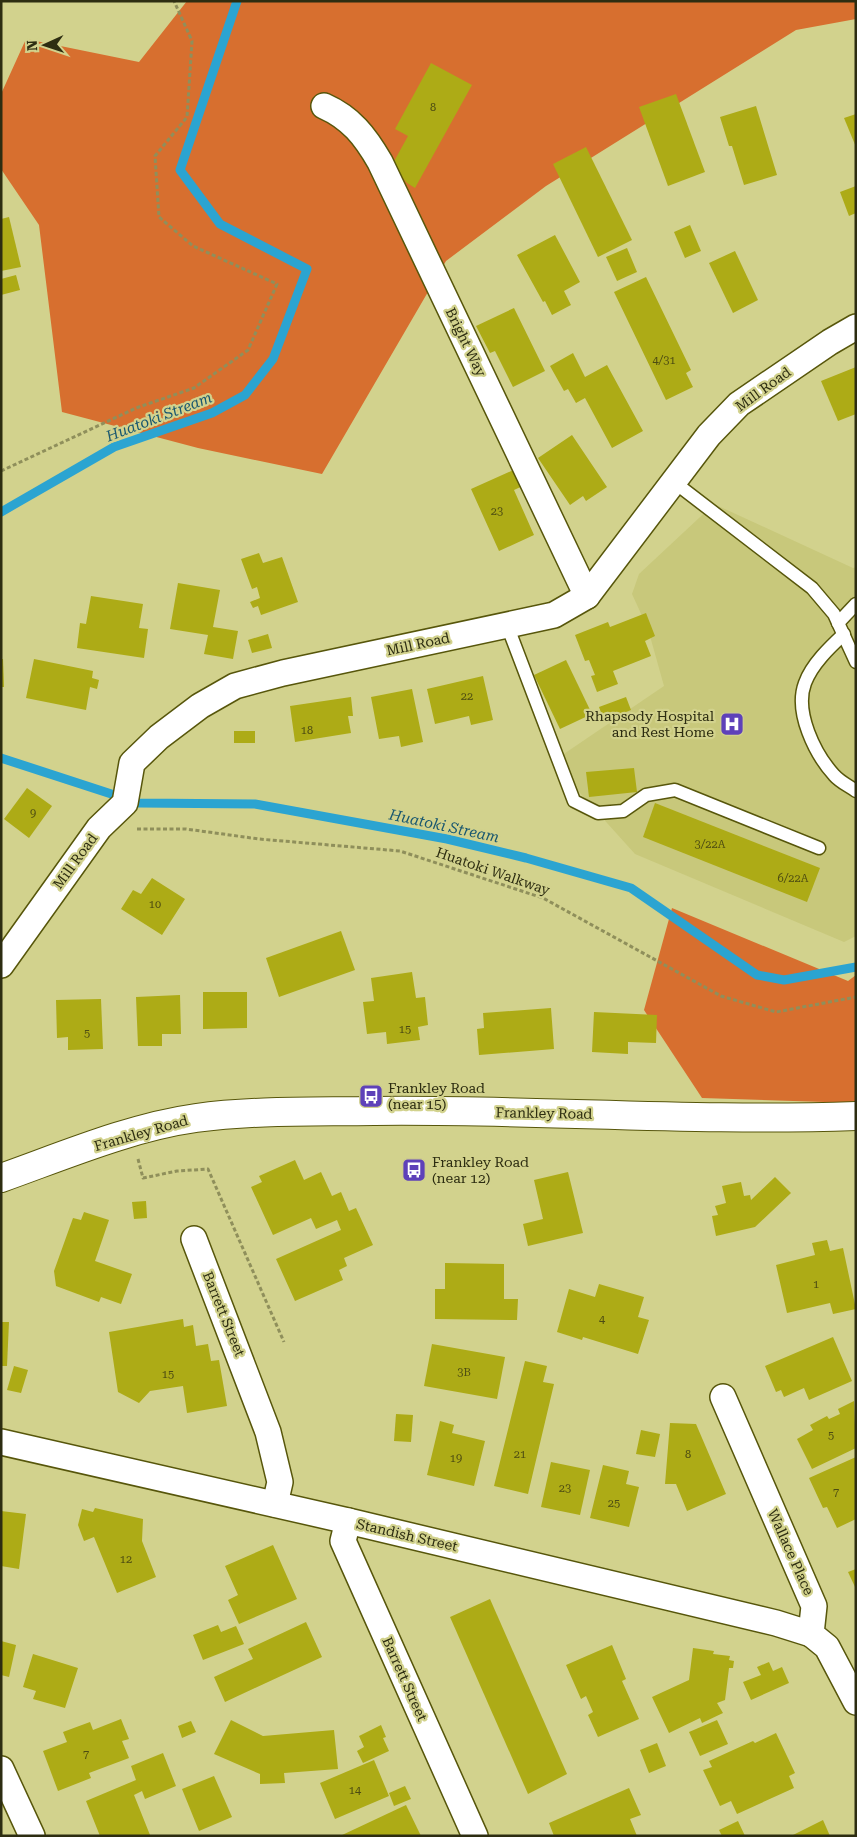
<svg xmlns="http://www.w3.org/2000/svg" width="857" height="1837" font-family="'Roboto Serif',serif">
<rect width="100%" height="100%" fill="#d2d28d"/>
<path fill="#c8c87b" d="M714,504L853,568L856,567V936L844,942L635,854L552,762L664,686L648,629L632,594L639,574Z"/>
<g fill="#d76f2f">
<path d="M187,1H856V19L796,30L546,186L446,261L322,474L198,448L62,412L39,225L1,169V94L26,39L139,62Z"/>
<path d="M672,908L848,981L856,975V1103L702,1098L644,1010Z"/>
</g>
<g fill="none" stroke-linecap="round" stroke-linejoin="round">
<g stroke="#2ba4d1" stroke-width="9">
<path d="M1,512L114,447L212,413L245,395L273,359L307,269L220,224L180,170L237,1"/>
<path d="M1,758L139,803L255,804L447,839L526,858L631,888L757,975L784,980L856,967"/>
</g>
</g>
<g fill="#adab16">
<path d="M431,63L472,85L415,188L407,183L392,165L408,136L395,129Z"/>
<path d="M676,94L705,172L668,186L639,107Z"/>
<path d="M756,106L777,175L744,185L732,146H729L720,117Z"/>
<path d="M856,114V147L844,118Z"/>
<path d="M586,147L632,240L598,257L553,164Z"/>
<path d="M856,186V213L849,216L840,192Z"/>
<path d="M9,217L21,267L1,271V219Z"/>
<path d="M690,225L701,251L685,258L674,232Z"/>
<path d="M555,235L580,282L564,291L571,305L552,315L545,301L543,302L517,255Z"/>
<path d="M627,248L637,272L617,281L606,257Z"/>
<path d="M735,251L758,300L733,313L709,263Z"/>
<path d="M16,275L20,290L1,295V279Z"/>
<path d="M646,277L691,370L686,373L693,387L666,400L614,292Z"/>
<path d="M514,308L545,371L513,387L495,351L490,353L476,326Z"/>
<path d="M573,353L585,377L607,365L643,431L612,448L585,398L576,403L568,389L564,391L550,366Z"/>
<path d="M856,367V414L838,421L821,381Z"/>
<path d="M572,435L607,487L586,501L583,496L570,505L538,458Z"/>
<path d="M520,467L527,484L514,490L534,535L499,551L471,489Z"/>
<path d="M259,553L263,563L282,557L298,602L261,615L258,606L253,608L250,602L260,598L257,587L252,589L241,559Z"/>
<path d="M178,583L220,590L213,627L238,631L233,659L204,654L208,635L170,629Z"/>
<path d="M91,596L143,604L139,628L148,629L144,658L77,648L80,623L86,624Z"/>
<path d="M646,613L655,636L645,641L651,656L613,671L618,684L597,692L591,676L595,675L589,660L585,661L575,635L608,622L610,627Z"/>
<path d="M268,634L272,648L252,653L248,640Z"/>
<path d="M1,659H3L4,687H1Z"/>
<path d="M34,659L93,671L92,678L99,680L97,689L90,687L86,710L26,698Z"/>
<path d="M566,660L592,714L560,729L534,675Z"/>
<path d="M483,676L493,720L471,725L469,716L435,724L427,689Z"/>
<path d="M412,689L423,742L401,747L399,736L379,739L371,697Z"/>
<path d="M351,697L353,716H348L351,733L295,742L290,706Z"/>
<path d="M626,697L631,710L604,721L599,707Z"/>
<rect x="234" y="731" width="21" height="12"/>
<path d="M634,768L637,792L589,797L586,772Z"/>
<path d="M27,788L52,806L29,838L4,819Z"/>
<path d="M655,803L820,868L807,902L643,837Z"/>
<path d="M152,878L185,899L162,935L121,909L133,890L141,894Z"/>
<path d="M341,931L355,970L279,997L266,958Z"/>
<path d="M412,972L416,998L425,997L428,1025L418,1027L420,1040L387,1044L386,1032L367,1034L363,1002L374,1001L371,978Z"/>
<path d="M203,992H247V1028L203,1029Z"/>
<path d="M180,995L181,1034H162V1046H138L136,997Z"/>
<path d="M101,999L103,1049L68,1050V1037L57,1038L56,1000Z"/>
<path d="M551,1008L554,1049L479,1055L477,1029L484,1028L483,1013Z"/>
<path d="M594,1012L657,1015L656,1043L628,1042V1054L592,1052Z"/>
<path d="M295,1160L304,1180L321,1172L332,1196L341,1192L349,1211L356,1208L373,1245L344,1258L347,1266L339,1270L343,1280L295,1301L276,1259L341,1230L337,1220L316,1229L311,1218L273,1235L251,1187L262,1182L259,1176Z"/>
<path d="M568,1172L583,1233L528,1246L523,1224L543,1219L534,1180Z"/>
<path d="M775,1177L791,1193L755,1227L716,1236L712,1216L718,1215L715,1206L726,1203L722,1186L741,1182L744,1196L750,1195L751,1200Z"/>
<path d="M146,1201L147,1218L134,1219L132,1202Z"/>
<path d="M84,1212L109,1220L95,1261L132,1274L121,1304L101,1297L99,1302L56,1286L54,1271L73,1218L81,1220Z"/>
<path d="M827,1240L830,1251L843,1248L856,1309L833,1314L830,1303L787,1313L776,1265L815,1255L812,1243Z"/>
<path d="M445,1263L504,1264V1299H518L517,1320L435,1319V1289H445Z"/>
<path d="M599,1284L644,1297L638,1317L649,1320L638,1354L583,1337L582,1340L557,1332L569,1289L595,1297Z"/>
<path d="M183,1319L184,1327L193,1325L196,1346L208,1344L211,1361L219,1360L227,1406L187,1413L183,1386L150,1391L139,1403L118,1392L109,1332Z"/>
<path d="M1,1322H9L7,1366H1Z"/>
<path d="M833,1337L852,1381L809,1400L804,1388L784,1397L781,1390L776,1392L765,1366Z"/>
<path d="M432,1344L505,1357L497,1399L424,1386Z"/>
<path d="M525,1361L547,1366L543,1382L554,1384L528,1494L494,1486Z"/>
<path d="M14,1366L28,1370L21,1393L7,1390Z"/>
<path d="M854,1401L856,1448L812,1469L797,1439L813,1430L810,1425L827,1416L829,1419L840,1414L838,1409Z"/>
<path d="M396,1414L413,1415L411,1442L394,1441Z"/>
<path d="M440,1421L454,1425L452,1433L485,1441L474,1486L427,1475Z"/>
<path d="M670,1423L696,1424L726,1494L687,1511L676,1484H665Z"/>
<path d="M641,1430L660,1434L655,1457L636,1454Z"/>
<path d="M856,1457V1519L837,1528L827,1507L823,1508L809,1478Z"/>
<path d="M551,1462L590,1470L580,1515L541,1507Z"/>
<path d="M603,1465L629,1471L626,1484L639,1487L629,1527L590,1518Z"/>
<path d="M95,1508L143,1519L142,1541L156,1577L117,1593L94,1537L84,1541L78,1525L82,1509L93,1512Z"/>
<path d="M1,1511L26,1514L19,1569L1,1566Z"/>
<path d="M273,1545L297,1599L239,1624L228,1600L238,1595L225,1566Z"/>
<path d="M856,1569V1589L848,1572Z"/>
<path d="M490,1599L567,1774L528,1794L450,1617Z"/>
<path d="M306,1622L322,1657L225,1702L214,1677L253,1659L248,1649Z"/>
<path d="M218,1625L221,1632L236,1626L244,1644L203,1660L193,1635Z"/>
<path d="M1,1641L16,1645L9,1677L1,1675Z"/>
<path d="M612,1645L626,1679L622,1681L639,1719L598,1737L588,1715L593,1712L586,1696L581,1699L566,1665Z"/>
<path d="M693,1648L714,1651L713,1654L730,1656L729,1660L734,1661L733,1668H729L725,1700L717,1703L723,1713L702,1723L700,1718L669,1733L652,1697L689,1680Z"/>
<path d="M33,1654L78,1668L65,1708L33,1699L36,1691L23,1687Z"/>
<path d="M769,1662L773,1671L782,1667L789,1683L751,1700L743,1682L761,1675L757,1667Z"/>
<path d="M121,1719L129,1739L122,1741L129,1758L89,1773L91,1778L58,1791L43,1751L67,1742L63,1732L90,1722L93,1730Z"/>
<path d="M231,1720L263,1736L334,1730L338,1769L284,1773L285,1783L260,1784V1774L214,1754Z"/>
<path d="M717,1720L728,1744L700,1756L689,1732Z"/>
<path d="M191,1721L196,1732L182,1738L178,1726Z"/>
<path d="M381,1725L386,1737L383,1738L389,1751L363,1763L357,1751L364,1747L359,1736Z"/>
<path d="M776,1733L795,1773L789,1776L794,1788L737,1814L731,1801L720,1806L703,1770L712,1767L709,1761L753,1741L755,1743Z"/>
<path d="M657,1743L666,1766L649,1773L640,1750Z"/>
<path d="M163,1753L176,1786L145,1799L142,1791L134,1795L150,1835L100,1836L86,1801L136,1780L131,1766Z"/>
<path d="M374,1760L389,1796L335,1819L320,1783Z"/>
<path d="M214,1776L232,1817L199,1831L182,1789Z"/>
<path d="M405,1786L411,1799L394,1806L389,1793Z"/>
<path d="M629,1788L641,1815L630,1819L637,1836H554L549,1823Z"/>
<path d="M406,1805L421,1836H340Z"/>
<path d="M823,1820L830,1836H791Z"/>
<path d="M738,1821L745,1836H722L719,1830Z"/>
</g>
<g fill="none" stroke-linecap="round" stroke-linejoin="round">
<g stroke="#57560b" stroke-width="15">
<g id="lane">
<path d="M674,482L812,588L834,614L856,662"/>
<path d="M838,623L856,604"/>
<path d="M507,625L574,801L598,813L623,811L646,795L675,790L819,848"/>
<path d="M844,634C830,647 812,664 805,683C794,712 815,754 834,775C840,782 849,786 856,791"/>
</g>
</g>
<g stroke="#57560b" stroke-width="28">
<g id="street">
<path d="M324,106C351,118 365,136 380,162L587,596"/>
<path d="M1,965L99,828L125,803L132,763L159,737L200,706L235,686L283,673L554,615L587,596L709,435L739,404L830,342L856,327"/>
<path d="M194,1239L268,1432L280,1482L275,1504"/>
<path d="M723,1397L814,1606L811,1634L827,1647L856,1702"/>
<path d="M1,1442L348,1521L776,1623L811,1634"/>
<path d="M348,1521L343,1541L475,1836"/>
<path d="M1,1769L32,1836"/>
</g>
</g>
<g stroke="#57560b" stroke-width="30">
<path id="secondary" d="M1,1178C63,1156 131,1127 196,1118C255,1110 315,1112 374,1111C535,1109 695,1122 856,1116"/>
</g>
<g stroke="#8f8f5b" stroke-width="3" stroke-dasharray="4 2.5" stroke-linecap="butt">
<path d="M1,471L136,408L194,388L248,350L277,284L193,246L159,217L155,156L187,117L192,41L174,1"/>
<path d="M137,829H186L259,839L400,851L543,898L721,996L776,1012L856,997"/>
<path d="M138,1159L143,1178L177,1171L208,1169L284,1342"/>
</g>
<use href="#lane" stroke="#fff" stroke-width="12"/>
<use href="#street" stroke="#fff" stroke-width="25"/>
<use href="#secondary" stroke="#fff" stroke-width="28"/>
</g>
<defs>
<g id="hospital-square" transform="scale(1.25)"><rect x="-9" y="-9" width="18" height="18" rx="4" fill="#5e41b9" stroke="#d2d28d"/><path d="M-5-5h3v3.5h4V-5h3V5h-3V1.5h-4V5h-3Z" fill="#fff"/></g>
<g id="bus-square" transform="scale(1.25)"><rect x="-9" y="-9" width="18" height="18" rx="4" fill="#5e41b9" stroke="#d2d28d"/><path d="M-5-6H5V4H4V6H2V4H-2V6H-4V4H-5ZM-3.5-4V0h7V-4ZM-3.5 1.2v1.5H-2V1.2ZM2 1.2v1.5H3.5V1.2Z" fill="#fff"/></g>
</defs>
<g fill-rule="evenodd">
<use href="#hospital-square" x="732" y="724"/>
<use href="#bus-square" x="371" y="1096"/>
<use href="#bus-square" x="414" y="1170"/>
</g>
<g text-anchor="middle" stroke-width="4.5" stroke-linejoin="round" paint-order="stroke">
<g font-size="11" fill="#4d4c12">
<text x="433" y="111">8</text>
<text x="664" y="364">4/31</text>
<text x="497" y="515">23</text>
<text x="467" y="700">22</text>
<text x="307" y="734">18</text>
<text x="33" y="817">9</text>
<text x="710" y="848">3/22A</text>
<text x="793" y="882">6/22A</text>
<text x="155" y="908">10</text>
<text x="405" y="1033">15</text>
<text x="87" y="1037">5</text>
<text x="816" y="1288">1</text>
<text x="602" y="1323">4</text>
<text x="464" y="1376">3B</text>
<text x="168" y="1378">15</text>
<text x="831" y="1439">5</text>
<text x="520" y="1458">21</text>
<text x="688" y="1458">8</text>
<text x="456" y="1462">19</text>
<text x="565" y="1492">23</text>
<text x="836" y="1496">7</text>
<text x="614" y="1507">25</text>
<text x="126" y="1563">12</text>
<text x="86" y="1758">7</text>
<text x="355" y="1794">14</text>
</g>
<g font-size="14" fill="#2d2d11" stroke="#d2d28d">
<text transform="translate(466 342) rotate(64)" y="5">Bright Way</text>
<text transform="translate(763 389) rotate(-36)" y="5">Mill Road</text>
<text transform="translate(418 644) rotate(-12)" y="5">Mill Road</text>
<text transform="translate(75 861) rotate(-54)" y="5">Mill Road</text>
<text transform="translate(493 871) rotate(19)" y="5">Huatoki Walkway</text>
<text transform="translate(544 1113) rotate(1)" y="5">Frankley Road</text>
<text transform="translate(141 1133) rotate(-16)" y="5">Frankley Road</text>
<text transform="translate(224 1314) rotate(68)" y="5">Barrett Street</text>
<text transform="translate(407 1535) rotate(13)" y="5">Standish Street</text>
<text transform="translate(791 1552) rotate(66)" y="5">Wallace Place</text>
<text transform="translate(405 1679) rotate(66)" y="5">Barrett Street</text>
</g>
<g font-size="14" fill="#2d2d11" stroke="#d2d28d" text-anchor="start">
<text x="714" y="721" text-anchor="end">Rhapsody Hospital<tspan x="714" dy="16">and Rest Home</tspan></text>
<text x="388" y="1093">Frankley Road<tspan x="388" dy="16">(near 15)</tspan></text>
<text x="432" y="1167">Frankley Road<tspan x="432" dy="16">(near 12)</tspan></text>
</g>
<g font-size="15" font-style="italic" fill="#19576f" stroke="#d2d28d">
<text transform="translate(159 417) rotate(-21)" y="5">Huatoki Stream</text>
<text transform="translate(444 826) rotate(12)" y="5">Huatoki Stream</text>
</g>
</g>
<rect width="857" height="1837" fill="none" stroke="#2d2d11" stroke-width="5"/>
<g transform="translate(45 45) rotate(267)" stroke="#d2d28d" stroke-width="4" paint-order="stroke">
<path d="M0-4L9 19L0 12L-9 19Z" fill="#2d2d11"/>
<text y="-8" font-size="14" font-weight="bold" text-anchor="middle" fill="#2d2d11">N</text>
</g>
</svg>
